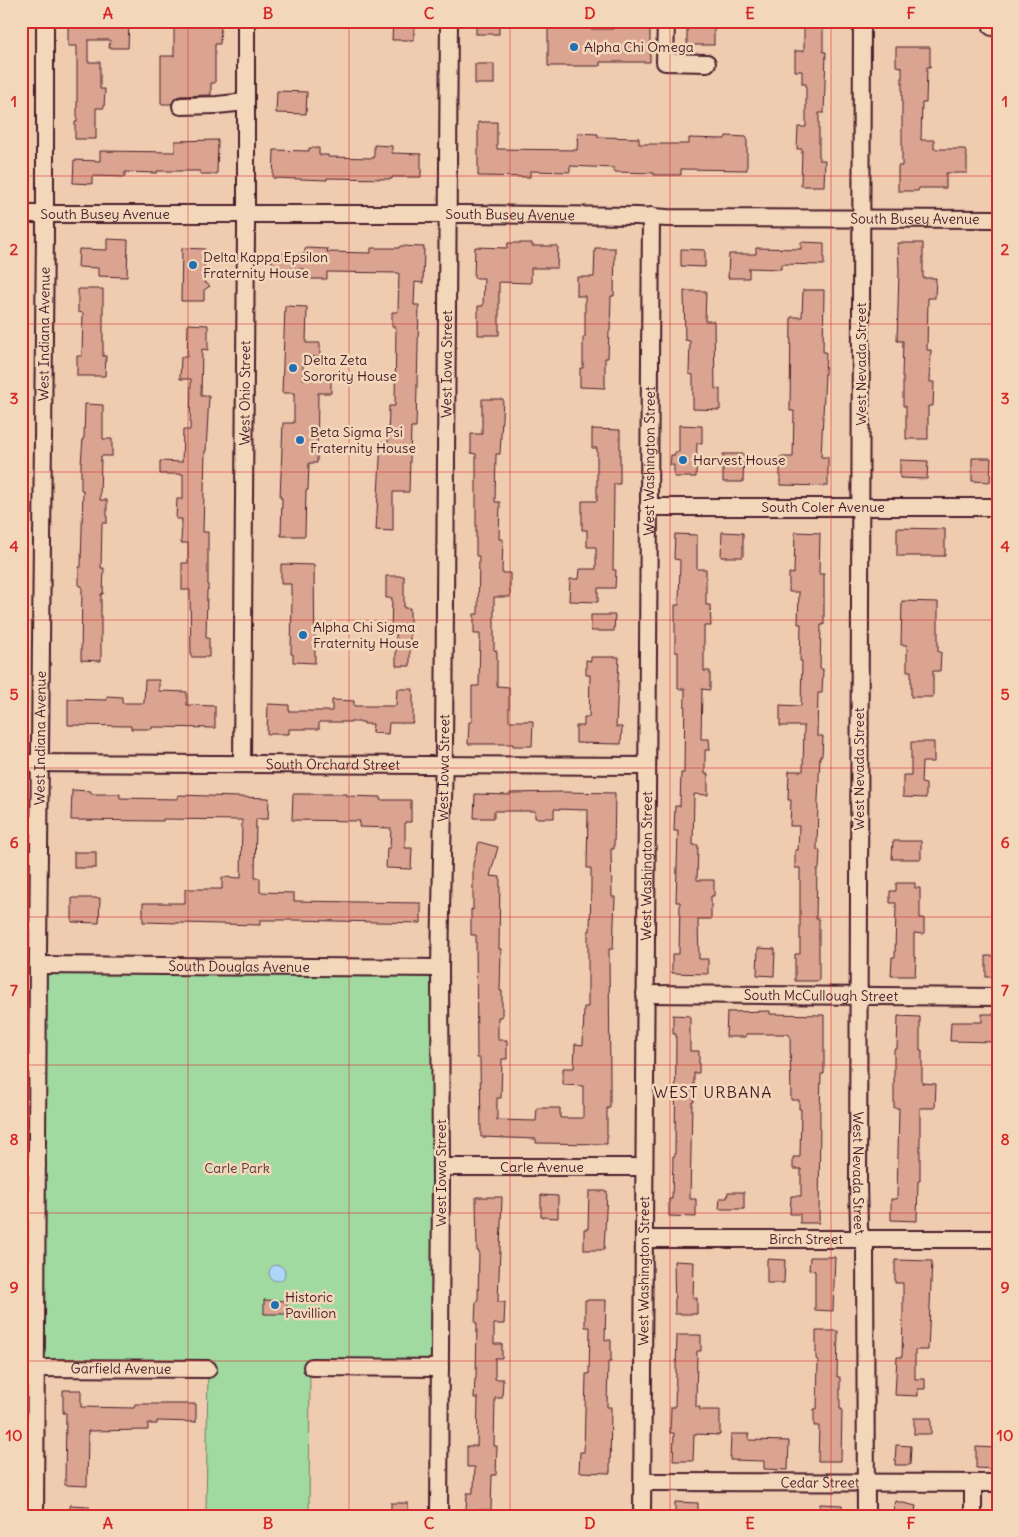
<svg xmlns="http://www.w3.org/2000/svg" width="1019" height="1537" font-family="Delius,sans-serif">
<rect width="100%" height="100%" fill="#efcbb0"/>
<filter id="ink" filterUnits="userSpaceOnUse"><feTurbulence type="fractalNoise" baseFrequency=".02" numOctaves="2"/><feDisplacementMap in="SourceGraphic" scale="10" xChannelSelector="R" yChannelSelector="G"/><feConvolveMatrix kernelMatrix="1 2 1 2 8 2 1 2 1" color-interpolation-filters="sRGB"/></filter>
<g filter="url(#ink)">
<path fill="#a0daa0" stroke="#757c66" d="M38,965L440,968L434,1360L310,1359L309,1516H206L208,1369L35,1368Z"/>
<circle fill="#aed6f9" stroke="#868da7" cx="277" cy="1273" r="8"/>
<g fill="#daa491" stroke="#4a1f2b">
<path d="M68,21H129L128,48H109L110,40H88V62H100V89H105L104,108H96V139H75V122H77V46H68Z"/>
<path d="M203,21H221L220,44H215V83H211V95L180,96L175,98L172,104H161V56H174V24H203Z"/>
<path d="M393,21H414V40H392Z"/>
<rect x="476" y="21" width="23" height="13"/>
<path d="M562,21H591V29H613V21H650V62H600V66H548V28H562Z"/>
<rect x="687" y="21" width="27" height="24"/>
<path d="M804,21H823V52H826L825,84L824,113H819V160H825L824,186H801L802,149H797L798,127H806V84H802V71H795V51H804Z"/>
<path d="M896,47H930V67H927L926,103H922L921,140H934V149H965L967,157V173H946V188H919L918,191H898V166H902V67L896,66Z"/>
<rect x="475" y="64" width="19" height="20"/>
<path d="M277,91L307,92L306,114L276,113Z"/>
<path d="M478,122H497V149L577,150L578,133L598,134V137L639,138V144H689V138L725,139L726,136L747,137V170L681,169V175H654V173L614,172V168L570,166V172L530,171V177L478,176Z"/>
<path d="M218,140L217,174H200V171H157V173L125,172V177L92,176V184L73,183L74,160L100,161V151L175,152V141Z"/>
<path d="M374,145L392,146V153L421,154V177H392V179L327,178V180L273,178L274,150L309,151V148H319V155H328V157L374,158Z"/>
<path d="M107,239L128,240L127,277L98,276V268L78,267L79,249L107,250Z"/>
<path d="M801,242L824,243V265L781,264V269L749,268V278H728L729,254H756V248L801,249Z"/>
<path d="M508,243H532V246H558L557,268H531V283L499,282V335H478V306H483L484,278H474L475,247L507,248Z"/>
<path d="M898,243H923V278H936L935,298H928L927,350H931L930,382H934L933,406H928V439H906V406H903V377H902L903,341H897L899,271Z"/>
<path d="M400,246L424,247L423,283L415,282L414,305H419L416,427H411L409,492H393V531L376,530L381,442H388L389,406H395L396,327H392V312H398L399,273L327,272V279H304V269H272V254H305V248L328,249L327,252L371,253V248H399Z"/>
<path d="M182,248L205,249L204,282L210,286L204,290V301H181Z"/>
<path d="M595,248H615L614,296H611L610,331H609L608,358H605V388L580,387V368H583V337H585V296H577V277H594Z"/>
<path d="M681,249L705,250V267L681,266Z"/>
<path d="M78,289H103V356H106L105,376H77V356H82L83,313L78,312Z"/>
<path d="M803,290H824L823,352H826L821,457H828V486L780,485V457H793L794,411H790L791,317H802Z"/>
<path d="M684,291H706L705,321H714L715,389H720V410L693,409V375L689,374L690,341L685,340Z"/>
<path d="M285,306L307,307L306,343H320V357H303V379H331V393H318L317,463H309L308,490H306L305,536H281L282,498H280L283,423H294V393H282Z"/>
<path d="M188,324L208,325V350L202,349L201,396H209L206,451H205L203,532H208V590H207L206,638H209V657H191L190,590H182V563H188V543H181L182,519H176L177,499H183V474H160V461L182,462L183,430H190L191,379H180L181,357H187Z"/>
<path d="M482,399H503L500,454H496L495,502H500L499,539H503L502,573H510V597H494V650L497,651V686L509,687V721H533L532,746H513V744H468L469,722H472V686H479L480,634H474V614H478L479,556H476V454L471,453V434H482Z"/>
<path d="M85,404L103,405V439H112V456H101L100,500H107V523H102L101,568H104L103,594H101V661L81,660L82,586H79V567H81L83,490H81V464L83,438H84Z"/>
<path d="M679,425L702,426V443H697L696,477H674V465H670L671,455H675V452H679Z"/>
<path d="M592,429L620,430V484H614L613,570H616L615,588H598V602L569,601L570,579H579L580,569H596V547H587V530H582V501H597V448H592Z"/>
<path d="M723,454H744L743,482H723Z"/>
<path d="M972,458H991L990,482L972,481Z"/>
<path d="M900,460L928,461L927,479L900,478Z"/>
<path d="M897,528L945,529V556H897Z"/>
<path d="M722,532L743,533V557H721Z"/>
<path d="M795,532L820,533L819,574H824V625H821L820,669H823L822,693H818L817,736H823L822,756H820L818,800L817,850H820L819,869H817L816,919H819V981H795V954H800V868H795V850H798L799,826H790L791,800H788L789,771H803L804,726H780V705L801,706L802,661H800L801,624H798L799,592H789V573L794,574Z"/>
<path d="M675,534L697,535V569H706V605H710L711,626H704V671H710V690L702,689L701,739H709L710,750H705V774H708V795L694,794L693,845H698L697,880H714V896H711V919H698L699,959H708V974L672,973V954H679L680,902H676L678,831H674L675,806H680L681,773H684L685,689H678V652H675V605H679L680,560L674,559Z"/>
<path d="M281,564L314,565L315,663L293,662V654H291L292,595H291V584H281Z"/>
<path d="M386,576H404V608H410V666H396V631H391L392,598H386Z"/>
<path d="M902,601L938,602V652H941L940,671H933V697H911V671H907V645H901Z"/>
<path d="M591,615H615L614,631H591Z"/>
<path d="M591,657H619L616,727H622L621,744L576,743V726H584V717H589L590,675H586V660L591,661Z"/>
<path d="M145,680H159V691L187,692V705L215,706V728L152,727V729H131V726L68,725V699L107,700V696L122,697V703H144Z"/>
<path d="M397,689H413V723H389L388,734L372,733L373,724H364V722H319V729H289V734H267L268,704L289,705V711H332V700L354,701V706H396Z"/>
<path d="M911,742H934V762H922L921,783L926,784V798L903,797V775H911Z"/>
<path d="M72,790L91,791V794H120V798L178,799V795L269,798L268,819H256L255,878H260V892L294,893V901L421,903V923L294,920H260V925L143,922V903H185V889H222V877L241,878L242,820L163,819V821L71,820Z"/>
<path d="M562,792L615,793L614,849H611L612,897H615L613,949H609L610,1085V1108H607V1144L536,1143V1139L481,1137L480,1058H477L476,935H471V909L473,910V864L479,842L498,847L490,876L500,877L499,949H501L500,991H502V1017H498V1040H507V1059H502L501,1098H497V1120L536,1121L537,1108H560V1118H583V1086L563,1085V1068H574L575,1044L583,1045L584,1007H588V931H590L591,886V868H587L588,810L554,809V818H535V811H494V818H474L475,794L510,795V793Z"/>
<path d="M293,794H347V796L380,797V800H411V822H405V848H412L411,869L386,868L387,848H390L391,828L359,827L360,821L292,820Z"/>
<path d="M893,841H921V859H892Z"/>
<rect x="74" y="852" width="22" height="16"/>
<path d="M896,883H915V888H920V918H924V934L914,933V957L916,958L915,976H891L892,957H895L896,903H890V891H896Z"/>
<path d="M72,898H100L99,923L72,922Z"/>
<path d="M758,948L775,949L774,976L757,975Z"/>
<rect x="986" y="956" width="12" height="21"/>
<path d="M770,1011V1014L824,1015V1074H821L820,1110L819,1223H800V1214H790L791,1196H801V1169H793V1157H800L801,1109H799V1100H791L790,1036L788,1034H746V1037H726L727,1012Z"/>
<path d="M982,1014H998V1042L950,1041L951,1022H982Z"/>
<path d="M673,1015L690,1016V1051H699V1073H694V1102H692L690,1199H696V1217L669,1216V1199H672L673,1156H675L676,1034H673Z"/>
<path d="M898,1016L920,1017V1050H922V1083L936,1084L935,1108H920V1181H918L917,1221L891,1220V1199H897L899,1108H894V1049H897Z"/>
<path d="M589,1191H607L604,1250H584V1229H588Z"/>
<path d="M728,1192H744V1209H719L720,1198H727Z"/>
<path d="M541,1195L558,1196V1218L541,1217Z"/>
<path d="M476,1197H502L498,1302H505L504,1324H494V1344H502V1358H495V1379H503L502,1398H495L494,1446H497L496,1475H492L491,1510H466L467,1493H473V1487H474L475,1467H467V1446H477L478,1398H474L475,1379H476L477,1323H475L476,1302H478L479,1251H477Z"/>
<path d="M810,1257H835L833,1311L815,1310V1271L809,1270Z"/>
<path d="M767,1259L785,1260L784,1283H767Z"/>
<path d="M895,1260L932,1261L928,1350H915V1379H925V1389H918V1396L895,1395L897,1357H902L903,1315V1283H895Z"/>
<path d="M674,1261L694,1262L693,1298H697V1314H675Z"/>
<path d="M264,1300L287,1301V1314H264Z"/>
<path d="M585,1300H606L605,1340H611V1362H608L607,1407H611L610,1473L579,1472L580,1452H584L586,1374H589L590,1327H585Z"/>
<path d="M816,1331H838L837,1377H840V1409H842L841,1461H818L819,1426H814V1409H817L818,1360L816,1359Z"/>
<path d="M677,1335H701V1351H697L696,1407H700V1410H720V1435L694,1434L693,1461H673L674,1433H670L671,1407H675Z"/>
<path d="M63,1390H81V1407L134,1408L135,1404H196V1422L157,1421V1424H148V1430L88,1431L87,1486L65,1485L66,1413H63Z"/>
<rect x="914" y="1418" width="17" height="16"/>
<path d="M731,1434H749V1440L789,1441L788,1470L764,1469V1461L730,1460Z"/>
<path d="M896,1445L911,1446L910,1465H895Z"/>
<path d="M976,1447L995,1448V1469L976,1468Z"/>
<path d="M895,1501L916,1506L914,1516H892Z"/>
<path d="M675,1502L698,1503V1516H675Z"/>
<rect x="391" y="1503" width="17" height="13"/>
<path d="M820,1504L842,1505V1516H820Z"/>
<path d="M70,1505L89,1506V1516H70Z"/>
</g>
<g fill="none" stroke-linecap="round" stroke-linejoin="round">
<g stroke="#4a1f2b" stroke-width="20">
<g id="minor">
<path d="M666,21L665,62L707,63"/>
<path id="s1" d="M862,21L858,1182L859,1229L865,1249L866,1516"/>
<path d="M992,27H998"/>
<path d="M181,106L217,105L246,102"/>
<path id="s2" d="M21,214H465L637,216L667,218L998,219"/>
<path id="s3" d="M648,507H998"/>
<path id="s4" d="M21,763L646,766"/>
<path id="s5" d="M242,764L246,231V21"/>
<path id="s6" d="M38,965L440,968"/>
<path id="s7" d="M645,994L998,997"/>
<path d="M21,1166H37"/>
<path id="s8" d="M441,1167H644"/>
<path id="s9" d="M644,1239H998"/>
<path d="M312,1367L440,1368"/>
<path id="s10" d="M35,1368L208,1369"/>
<path id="s11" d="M642,1482L998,1483"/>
<path d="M973,1483V1516"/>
<path id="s12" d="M35,1516L38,953L45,232V21"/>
<path id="s13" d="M439,1516L441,1181L440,968L444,747L449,21"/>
<path id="s14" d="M642,1516L651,216"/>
</g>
</g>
<use href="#minor" stroke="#f3d7ba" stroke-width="16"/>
</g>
</g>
<path fill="none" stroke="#d62828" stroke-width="1" stroke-opacity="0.55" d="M188,21V1516M349,21V1516M510,21V1516M670,21V1516M831,21V1516M21,176H998M21,324H998M21,472H998M21,620H998M21,768H998M21,917H998M21,1065H998M21,1213H998M21,1361H998"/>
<g fill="#1f6fb2" stroke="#f3d7ba" stroke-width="2">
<circle cx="574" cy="47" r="5"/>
<circle cx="193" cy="265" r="5"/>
<circle cx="293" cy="368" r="5"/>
<circle cx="300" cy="440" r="5"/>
<circle cx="683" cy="460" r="5"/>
<circle cx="303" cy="635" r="5"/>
<circle cx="275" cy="1305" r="5"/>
</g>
<g text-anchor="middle" stroke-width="5" stroke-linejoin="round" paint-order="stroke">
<g font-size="14" fill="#4a1f2b" stroke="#f3d7ba" text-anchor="start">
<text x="584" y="52">Alpha Chi Omega</text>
<text x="203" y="262">Delta Kappa Epsilon<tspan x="203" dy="16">Fraternity House</tspan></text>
<text x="303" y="365">Delta Zeta<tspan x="303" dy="16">Sorority House</tspan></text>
<text x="310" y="437">Beta Sigma Psi<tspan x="310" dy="16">Fraternity House</tspan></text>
<text x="693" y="465">Harvest House</text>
<text x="313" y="632">Alpha Chi Sigma<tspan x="313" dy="16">Fraternity House</tspan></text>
<text x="285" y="1302">Historic<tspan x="285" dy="16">Pavillion</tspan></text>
</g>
<g font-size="14" fill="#4a1f2b" stroke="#f3d7ba">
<text dy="5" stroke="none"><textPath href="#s2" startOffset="84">South Busey Avenue</textPath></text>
<text dy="5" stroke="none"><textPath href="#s2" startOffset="489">South Busey Avenue</textPath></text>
<text dy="5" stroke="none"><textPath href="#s2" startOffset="894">South Busey Avenue</textPath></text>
<text dy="5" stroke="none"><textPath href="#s12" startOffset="1182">West Indiana Avenue</textPath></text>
<text dy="5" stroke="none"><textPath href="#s13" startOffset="1152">West Iowa Street</textPath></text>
<text transform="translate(861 364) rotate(-90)" y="5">West Nevada Street</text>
<text dy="5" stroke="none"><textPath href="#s5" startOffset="371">West Ohio Street</textPath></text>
<text dy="5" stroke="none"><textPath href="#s14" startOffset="1055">West Washington Street</textPath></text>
<text dy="5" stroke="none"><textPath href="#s3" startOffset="175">South Coler Avenue</textPath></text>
<text dy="5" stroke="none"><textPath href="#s12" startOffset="778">West Indiana Avenue</textPath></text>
<text dy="5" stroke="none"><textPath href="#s4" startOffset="312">South Orchard Street</textPath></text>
<text dy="5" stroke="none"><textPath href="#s13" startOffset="748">West Iowa Street</textPath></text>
<text transform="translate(859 769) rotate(-90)" y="5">West Nevada Street</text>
<text dy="5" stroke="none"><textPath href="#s14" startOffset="650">West Washington Street</textPath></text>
<text dy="5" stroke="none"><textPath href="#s6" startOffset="201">South Douglas Avenue</textPath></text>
<text dy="5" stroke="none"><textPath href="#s7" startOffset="176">South McCullough Street</textPath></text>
<text dy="5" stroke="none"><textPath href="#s8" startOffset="101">Carle Avenue</textPath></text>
<text transform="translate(441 1173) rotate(-90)" y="5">West Iowa Street</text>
<text dy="5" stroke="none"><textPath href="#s1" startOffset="1152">West Nevada Street</textPath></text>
<text dy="5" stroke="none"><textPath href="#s9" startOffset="162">Birch Street</textPath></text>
<text dy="5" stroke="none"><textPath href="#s14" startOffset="245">West Washington Street</textPath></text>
<text dy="5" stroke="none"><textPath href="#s10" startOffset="86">Garfield Avenue</textPath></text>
<text dy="5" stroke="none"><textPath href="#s11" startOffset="178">Cedar Street</textPath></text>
</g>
<g font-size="14" fill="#573b3d" stroke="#f3d7ba">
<text x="237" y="1173">Carle Park</text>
</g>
<g font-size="16" letter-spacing="1" fill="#4a1f2b" stroke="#f3d7ba">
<text x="713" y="1098">WEST URBANA</text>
</g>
</g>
<rect width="1019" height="1537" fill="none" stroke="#f3d7ba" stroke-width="55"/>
<rect x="28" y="28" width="964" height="1482" fill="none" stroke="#d62828" stroke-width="2"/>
<g font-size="16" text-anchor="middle" font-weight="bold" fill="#d62828">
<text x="108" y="19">A</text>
<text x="268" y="19">B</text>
<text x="429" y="19">C</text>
<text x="590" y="19">D</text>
<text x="750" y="19">E</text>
<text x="911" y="19">F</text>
<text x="14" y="107">1</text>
<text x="1005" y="107">1</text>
<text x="14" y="255">2</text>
<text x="1005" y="255">2</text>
<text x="14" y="404">3</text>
<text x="1005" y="404">3</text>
<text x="14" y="552">4</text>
<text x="1005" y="552">4</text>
<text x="14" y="700">5</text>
<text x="1005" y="700">5</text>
<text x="14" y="848">6</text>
<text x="1005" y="848">6</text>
<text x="14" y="996">7</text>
<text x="1005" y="996">7</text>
<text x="14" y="1145">8</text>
<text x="1005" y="1145">8</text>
<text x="14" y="1293">9</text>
<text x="1005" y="1293">9</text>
<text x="14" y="1441">10</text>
<text x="1005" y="1441">10</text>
<text x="108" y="1529">A</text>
<text x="268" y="1529">B</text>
<text x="429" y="1529">C</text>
<text x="590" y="1529">D</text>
<text x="750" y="1529">E</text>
<text x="911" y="1529">F</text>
</g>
</svg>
